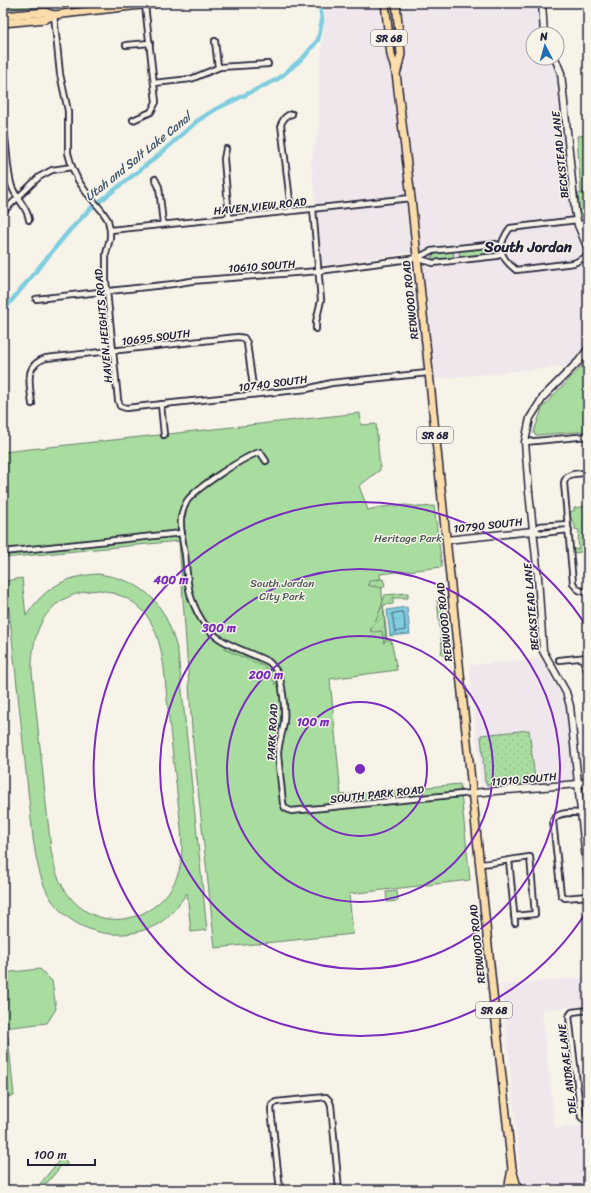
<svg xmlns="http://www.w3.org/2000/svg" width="591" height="1193" font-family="Sriracha,sans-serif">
<defs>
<pattern id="grass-dots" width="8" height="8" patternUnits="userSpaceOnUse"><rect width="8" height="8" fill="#a9dd9f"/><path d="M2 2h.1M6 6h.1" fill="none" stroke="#91bd8a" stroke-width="1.8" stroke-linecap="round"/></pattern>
<pattern id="garden-furrows" width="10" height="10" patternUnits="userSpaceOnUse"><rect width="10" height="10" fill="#a9dd9f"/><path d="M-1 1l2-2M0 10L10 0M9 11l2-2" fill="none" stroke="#91bd8a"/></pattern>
<pattern id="water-ripples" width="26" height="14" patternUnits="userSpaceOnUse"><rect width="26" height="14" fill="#80cdde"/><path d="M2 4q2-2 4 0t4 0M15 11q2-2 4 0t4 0" fill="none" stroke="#6eb0bf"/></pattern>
</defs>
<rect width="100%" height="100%" fill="#f7f3e8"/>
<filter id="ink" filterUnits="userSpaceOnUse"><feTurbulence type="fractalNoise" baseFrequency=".025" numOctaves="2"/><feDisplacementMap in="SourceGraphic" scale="8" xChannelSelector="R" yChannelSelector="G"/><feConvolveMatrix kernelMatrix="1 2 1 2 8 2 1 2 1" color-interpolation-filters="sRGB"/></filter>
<g filter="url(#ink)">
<g fill="#f0e7ed">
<path d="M324,3H536L538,23L543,34H533V58H553L555,64L561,96L570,201L574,228L588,256V341L569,366L423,380L410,253L322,265L311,160L320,127L319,80L324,25Z"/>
<path d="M541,658L550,676L560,692L567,711L573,775L571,779L564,780L487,788L485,787L481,782L469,665Z"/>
<path d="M588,977V1005L542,1010L555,1128L588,1125V1190H522L502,985Z"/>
</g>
<g fill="url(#grass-dots)" stroke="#66806d">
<path d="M36,3H47L45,5L3,10V6Z"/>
<path d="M588,135V192L581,193L577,136Z"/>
<path d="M529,730L535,779L534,782L487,785L485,782L481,735Z"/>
<path d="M59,1156C63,1157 66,1160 67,1164L65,1167L62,1165L41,1190H35L58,1162L55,1159Z"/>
</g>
<g fill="#a9dd9f" stroke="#66806d" fill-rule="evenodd">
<path d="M588,193V218H583L580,215L578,194Z"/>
<path d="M495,246L499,249V252L495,254L464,257L460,256L459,253L460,250L463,249Z"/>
<path d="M450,251L454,254L453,257C447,260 436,261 431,257L438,252Z"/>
<path d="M588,360V431L536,435L534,434V431L542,409L551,398Z"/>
<path d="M360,413L361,425L376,424L380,470L359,486L368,510L380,507H383L406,505L421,507L434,506L442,567L380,574L387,640H391L397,670L330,679L341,795L460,784L470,880L349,894L353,934L215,948L193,743L179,541L3,558V452Z"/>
<path d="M588,506V551L574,553L573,549H579L578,541L579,530L575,529C575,522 570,519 569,512L574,511V508Z"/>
<path d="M98,574C148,581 166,605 178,653L207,930L191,932L187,893C179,904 170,917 158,924C121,945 69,933 48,894C39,877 36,858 33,838L6,581L22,578L26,616C44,588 65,576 98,574ZM99,590C146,597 158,626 164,668C168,709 172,750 177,792C179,816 185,843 180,867C168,918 104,939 70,897C58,883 54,867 51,850L32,672C31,625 49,593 99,590Z"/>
<path d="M397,891L398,901L387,902L386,892Z"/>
<path d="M40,969L52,981L56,1009L47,1023L3,1028V973Z"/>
<path d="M3,1036H8L14,1096L3,1097Z"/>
</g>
<g fill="url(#garden-furrows)" stroke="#66806d">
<path d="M383,579L385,585L383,588L371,586L368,585L370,580Z"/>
<path d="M408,593V598H393V604L383,605L386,640L384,643L382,631L374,632L370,631L378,616L385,595Z"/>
<path d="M437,600L443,602L448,653L443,656L441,654L442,648Z"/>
<path d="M228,647C239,651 263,659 271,667C275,672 277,678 278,684H275L269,671L263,666L224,649Z"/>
</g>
<path fill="url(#water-ripples)" stroke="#5a899d" d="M407,607L410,634L390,636L387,610Z"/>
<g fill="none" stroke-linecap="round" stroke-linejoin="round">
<path stroke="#48667c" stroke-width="1" d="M402,612L404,614L405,630L395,632L392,614Z"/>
<path stroke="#80cdde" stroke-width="4.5" d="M3,311L69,231L90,209L159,155L197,121L216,109L278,79L304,57L318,40L322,21L320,3"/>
<g stroke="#22223b" stroke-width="8">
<g id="street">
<path d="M54,15L60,74L68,111V153L72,167L78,180L86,192L102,211L108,220L110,230V238L106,254V281L118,400L120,406L126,408L307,389L331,383L428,373"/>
<path d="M215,41L218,67"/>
<path d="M126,45L150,43"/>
<path d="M154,83L191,79L220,67L268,64"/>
<path d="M133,120L151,112L156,102L145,5"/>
<path d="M3,128C8,147 6,169 12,187C17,200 28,208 29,220"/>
<path d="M226,149L224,159L229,218"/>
<path d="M155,179L159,187L163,224"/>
<path d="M313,209L321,300L316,322V329"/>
<path d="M291,210L281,124C284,118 286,115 292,114"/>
<path d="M3,212L39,177L52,170L72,167"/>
<path d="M577,220L510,228C497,246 498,256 516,270L574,263L588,256"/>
<path d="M578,225L588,222"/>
<path d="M110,230L229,218L411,198"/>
<path d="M501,246L496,244L431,251L417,258L433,263L497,256L502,254"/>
<path d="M36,299L173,284L191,281L319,271L417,258"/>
<path d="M32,404C30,385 23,365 46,358L238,337L244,338L247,343L254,394"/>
<path d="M161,404L164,435"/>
<path d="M525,442L588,436"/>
<path d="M266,461L260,452C245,456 196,488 187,501C184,506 182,512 181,518C180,530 183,543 185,554C187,571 187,590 194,605C198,615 203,623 210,631C225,646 250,652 269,662C272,665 275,668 277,672C283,682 285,709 284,721C283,733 278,743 278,755L283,803L285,808L291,811L472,793"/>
<path d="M588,473C578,474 566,472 564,483L573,583C577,590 580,592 588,591"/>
<path d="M533,531L539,526L568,524"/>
<path d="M533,531L542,533L569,530"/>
<path d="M3,552L182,533"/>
<path d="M582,658L588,673"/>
<path d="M559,660L588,657"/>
<path d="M578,784L588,780"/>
<path d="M578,784H588"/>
<path d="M581,813C573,813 556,811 553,821L561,895L565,898L588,896"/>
<path d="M509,860L515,923"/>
<path d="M480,864C497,863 513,859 530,857L535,914L514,916"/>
<path d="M588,1010L572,1012L569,1016L581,1117L584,1120H588"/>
<path d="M280,1190L271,1109L272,1105L276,1102L326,1097L329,1100L331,1105L339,1190"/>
</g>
</g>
<g stroke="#22223b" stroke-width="9">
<g id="secondary">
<path d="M542,3L544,34"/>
<path d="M555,58L561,73L575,210L578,225L588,249"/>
<path d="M588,349L579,361L544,396L530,418L525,442L529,492L538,577L543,651L566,692L570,706L588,879"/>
<path d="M446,540L533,531"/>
<path d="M472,793L578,784"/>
</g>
</g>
<g stroke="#22223b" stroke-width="10">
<g id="primary">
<path d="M385,3L391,55L396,73L411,198L495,1013L512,1169L518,1190"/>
<path d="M396,3L401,54L397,71"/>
<path d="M3,16L45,12L54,15"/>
<path d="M3,23L45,19L54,15L158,3"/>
<path d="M508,1190L512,1169"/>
</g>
</g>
<use href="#street" stroke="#f7f3e8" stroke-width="4.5"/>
<use href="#secondary" stroke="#f7f3e8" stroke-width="6"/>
<use href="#primary" stroke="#fbddab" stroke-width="7"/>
</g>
</g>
<g fill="none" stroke="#7b2cbf" stroke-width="2">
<circle cx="360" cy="769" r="67"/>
<circle cx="360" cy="769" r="133"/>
<circle cx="360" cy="769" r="200"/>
<path d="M588 909A267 267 0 1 1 588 629"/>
</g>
<g text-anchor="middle" stroke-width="3" stroke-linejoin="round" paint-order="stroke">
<g fill="#f7f3e8" stroke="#62616f" stroke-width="1">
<rect x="371" y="30" width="36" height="16" rx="3"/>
<rect x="417" y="427" width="36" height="16" rx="3"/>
<rect x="476" y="1002" width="36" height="16" rx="3"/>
</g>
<g font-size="10" font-weight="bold" fill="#22223b">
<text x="389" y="42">SR 68</text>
<text x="435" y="439">SR 68</text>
<text x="494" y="1014">SR 68</text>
</g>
<g font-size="11" fill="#22223b" stroke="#f7f3e8">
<text transform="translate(560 155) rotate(-96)" y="4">BECKSTEAD LANE</text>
<text transform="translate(260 206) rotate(-6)" y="4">HAVEN VIEW ROAD</text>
<text transform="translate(262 266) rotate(-4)" y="4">10610 SOUTH</text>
<text transform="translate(410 300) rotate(-96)" y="4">REDWOOD ROAD</text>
<text transform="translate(103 326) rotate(-95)" y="4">HAVEN HEIGHTS ROAD</text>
<text transform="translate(156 337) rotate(-7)" y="4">10695 SOUTH</text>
<text transform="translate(273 383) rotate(-7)" y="4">10740 SOUTH</text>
<text transform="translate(488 525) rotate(-6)" y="4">10790 SOUTH</text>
<text transform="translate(531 607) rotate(-95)" y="4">BECKSTEAD LANE</text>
<text transform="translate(444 622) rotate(-96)" y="4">REDWOOD ROAD</text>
<text transform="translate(272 732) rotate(-87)" y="4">PARK ROAD</text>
<text transform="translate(524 779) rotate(-5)" y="4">11010 SOUTH</text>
<text transform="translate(377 794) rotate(-6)" y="4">SOUTH PARK ROAD</text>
<text transform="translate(477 944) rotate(-96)" y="4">REDWOOD ROAD</text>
<text transform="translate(567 1069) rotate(-97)" y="4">DEL ANDRAE LANE</text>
</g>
<g font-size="11" fill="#4a5a59" stroke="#f7f3e8">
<text x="408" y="542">Heritage Park</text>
<text x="282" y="587">South Jordan<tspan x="282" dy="13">City Park</tspan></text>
</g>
<g font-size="12" font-style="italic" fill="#3e556c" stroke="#f7f3e8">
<text transform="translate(138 157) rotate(-39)" y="4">Utah and Salt Lake Canal</text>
</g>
<g font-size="15" font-weight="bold" fill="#22223b" stroke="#f7f3e8">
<text x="528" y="252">South Jordan</text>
</g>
</g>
<circle cx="360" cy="769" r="6" fill="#7b2cbf" stroke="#f7f3e8" stroke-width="2"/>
<g font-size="12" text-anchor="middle" font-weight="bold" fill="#7b2cbf" stroke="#f7f3e8" stroke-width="3" stroke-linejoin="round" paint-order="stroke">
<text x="171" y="584">400 m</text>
<text x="219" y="632">300 m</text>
<text x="266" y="679">200 m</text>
<text x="313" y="726">100 m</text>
</g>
<rect width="591" height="1193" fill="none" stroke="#f7f3e8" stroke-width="16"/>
<rect x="8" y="8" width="575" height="1177" fill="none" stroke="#22223b" stroke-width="1.5" filter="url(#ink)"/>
<g transform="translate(545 46) rotate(354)"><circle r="19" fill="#f7f3e8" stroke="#a29fa3"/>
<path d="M0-3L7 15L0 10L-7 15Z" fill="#1f6fb2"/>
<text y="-6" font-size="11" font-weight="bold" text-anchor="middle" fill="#22223b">N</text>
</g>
<path d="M28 1159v6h67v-6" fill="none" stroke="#22223b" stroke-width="2"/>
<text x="34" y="1159" font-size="12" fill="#22223b" stroke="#f7f3e8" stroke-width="3" paint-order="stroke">100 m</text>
</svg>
